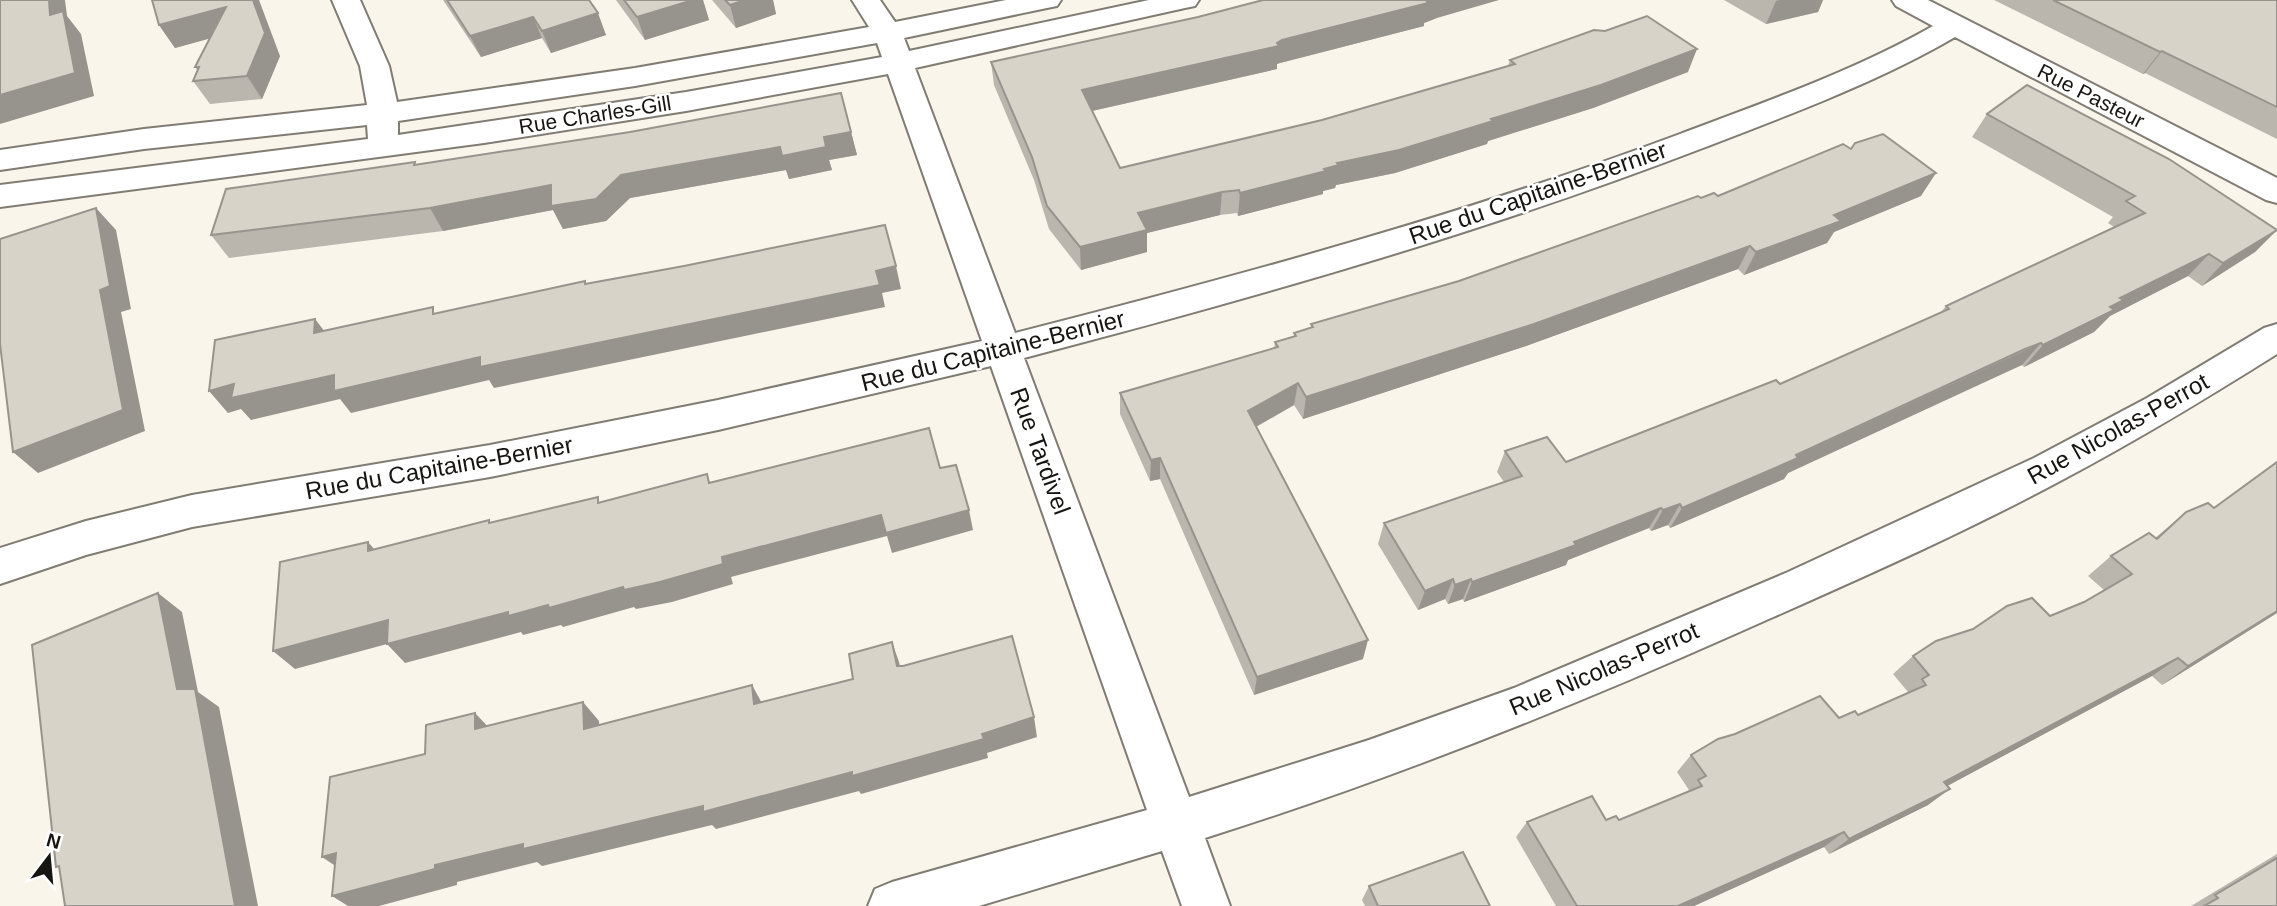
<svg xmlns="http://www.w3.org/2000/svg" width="2277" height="906" font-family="Arial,sans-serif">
<rect width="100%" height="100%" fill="#faf5eb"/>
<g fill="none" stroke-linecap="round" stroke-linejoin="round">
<g stroke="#817c73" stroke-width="4">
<path id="minor" d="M332,0H360L389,66L397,102L635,68L869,27L852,0H880L895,22L1006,0H1061L1057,6L1047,8L904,38L909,51L1149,0H1199L1195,6L1185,8L915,68L1015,333C1239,276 1463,215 1680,134C1765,102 1854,71 1933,26L1896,6L1892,0H1928L2277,178V203L2266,200L1955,37C1876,83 1788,115 1703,148C1482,233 1253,298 1024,358L1189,797L1369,740L1514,688L1788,572L2034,458L2147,398L2264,328L2277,324V354C2207,398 2136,441 2062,480C1956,537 1845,585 1735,634C1562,711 1386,781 1205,838L1230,906H1182L1162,851L979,906H868L875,889L892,882L1147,810L991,366L718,430L490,477L192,527L86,555L0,584V548L86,521L192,495L490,445L718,400L982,341L888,74L686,111L484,143L0,207V185L368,139L367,125L144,149L0,170V150L144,129L367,105L360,66ZM877,43L882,57L686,92L398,135V121L635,86Z"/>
</g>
<use href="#minor" fill="#fff" fill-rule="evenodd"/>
</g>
<g fill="#bab5ad">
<path d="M443,0H589L606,35L551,53L542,38L481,57Z"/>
<path d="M616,0H703L709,20L645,40Z"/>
<path d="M712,0H773L776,14L736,28Z"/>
<path d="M1724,0H1823L1818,12L1766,24Z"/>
<path d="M1994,0H2277V139L2145,73L2143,74Z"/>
<path d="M1437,18L1424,23V26L1280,63L1277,64V69L1092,111L1120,168L1322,120L1508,66L1510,60L1688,72L1593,108L1488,141L1487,144L1395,173L1336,185L1335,188L1323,191V194L1238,216L1237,213L1220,215L1147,233V252L1081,270L1049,229L1034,180L994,85L991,62Z"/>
<path d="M159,25L280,56L262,99L210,104L193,81L198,71L195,67L210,38L175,48Z"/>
<path d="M1987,114L2277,230L2255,252L2202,286L2188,276L2110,316L2094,332L2024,367L2022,365L2007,371L1788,473L1784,479L1670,528L1668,525L1651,531L1649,528L1568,560L1566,565L1464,602L1463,599L1448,604L1445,599L1418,610L1378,544L1384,523L1504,482L1497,472L1505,451L1566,462L1780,384L1941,312L1946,306L2114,227L2108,223L2113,217L1972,137Z"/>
<path d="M851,132L857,155L829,160L832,170L789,179L786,170L630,198L606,221L563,229L553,210L443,231L229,258L211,235L415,162L416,165Z"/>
<path d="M1718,196H1921L1834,232L1827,243L1744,275L1738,269L1526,346L1303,419L1294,405L1256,427L1363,659L1254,695L1160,479L1150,481L1120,414V393L1274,349L1275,342L1294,336V333L1311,328V324L1459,281L1701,198Z"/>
<path d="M2277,462V613L2162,685L2152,676L1947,786L1928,805L1829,854L1824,847L1694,906H1556L1516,837L1527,822L1619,820L1687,792L1689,790L1677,772L1691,755L1839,718L1858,715L1906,694L1908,692L1893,674L1913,656L2050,616L2084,602L2104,590L2088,576L2111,556L2155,538L2186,512L2214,508Z"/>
<path d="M2277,854V906H2191Z"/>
<path d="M1369,886L1490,906H1365L1362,900Z"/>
</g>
<g fill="#97948d">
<path d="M49,0H65L67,16L81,34L94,96L0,124V95L50,15Z"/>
<path d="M253,0H259L280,56L262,99L247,76Z"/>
<path d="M693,0H703L709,20L645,40L637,17Z"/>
<path d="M745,0H773L776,14L736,28L730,5Z"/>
<path d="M1431,0H1499L1437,18L1424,23V26L1280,63L1277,64V69L1083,113L1082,90L1277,43L1282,40Z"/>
<path d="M1780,0H1823L1818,12L1766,24L1776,1Z"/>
<path d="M226,7L241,30L175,48L159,25Z"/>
<path d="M598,13L606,35L551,53L542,31Z"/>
<path d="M533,17L542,38L481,57L470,36Z"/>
<path d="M1697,49L1688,72L1593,108L1488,141L1487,144L1395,173L1336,185L1335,188L1323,191V194L1238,216L1240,193L1324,169L1337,163L1491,119Z"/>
<path d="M2162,51L2145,73L2143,74L2160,52Z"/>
<path d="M851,132L857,155L829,160L832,170L789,179L786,170L630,198L606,221L563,229L553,210L443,231L430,208L551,185L621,175Z"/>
<path d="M1936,173L1921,196L1834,232L1827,243L1744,275L1756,252L1834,215Z"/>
<path d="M1222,192L1220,215L1147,233V252L1081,270L1080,247L1138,213Z"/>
<path d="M96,208L116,230L131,309L121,312L145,431L38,473L13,452L100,290Z"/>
<path d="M2277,230L2255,252L2202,286L2223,263Z"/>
<path d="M1750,246L1738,269L1526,346L1303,419L1306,397Z"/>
<path d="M2209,254L2188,276L2110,316L2094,332L2024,367L2043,345L2120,298Z"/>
<path d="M896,266L901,289L882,293L885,307L494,388L489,380L351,413L340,399L251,420L241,409L228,413L209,391L234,384L334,375L480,357Z"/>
<path d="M315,319L332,341L314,333Z"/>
<path d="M2041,343L2022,365L1788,473L1784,479L1670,528L1682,508Z"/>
<path d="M1298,383L1294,405L1245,433L1248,411Z"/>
<path d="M1160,458V479L1150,481L1151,460Z"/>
<path d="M1680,504L1668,525L1651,531L1663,510Z"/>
<path d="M1661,508L1649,528L1568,560L1566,565L1464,602L1472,582Z"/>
<path d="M969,510L973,530L892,553L887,536L731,577L733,584L672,602L636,609L634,607L563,627L561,625L523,635L521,632L405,663L387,644L295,669L273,651L388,620L722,557L881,515Z"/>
<path d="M368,542L386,563L368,551Z"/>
<path d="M1453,579L1445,599L1418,610L1425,591Z"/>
<path d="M1471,579L1463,599L1448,604L1455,585Z"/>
<path d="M158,593L182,612L198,692L219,707L258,906H235L177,689Z"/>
<path d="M2277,611V613L2162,685L2188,666Z"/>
<path d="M1368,640L1363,659L1254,695L1257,677Z"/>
<path d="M892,642L899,662L904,686L897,666Z"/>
<path d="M2178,658L2152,676L1923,799L1944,782Z"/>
<path d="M752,685L763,705L754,704Z"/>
<path d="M583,702L599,721L600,748L584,729Z"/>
<path d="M475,713L494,733L475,729Z"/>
<path d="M1034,717L1037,737L987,753L988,758L861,794L859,791L716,829L712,825L542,866L537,862L457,882V885L379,906H348L332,896L435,865L982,734Z"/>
<path d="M1950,789L1928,805L1829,854L1849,839Z"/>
<path d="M1844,832L1824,847L1694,906H1678Z"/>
<path d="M336,853L346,873L322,857Z"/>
</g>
<g fill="#d8d3c9" stroke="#97948d" stroke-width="2">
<path d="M0,0H49L50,15L63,11L75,73L0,95Z"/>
<path d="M152,0H253L265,33L247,76L193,81L199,67H195L226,7L159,25Z"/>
<path d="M447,0H589L598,13L542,31L533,17L470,36Z"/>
<path d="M624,0H693L637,17Z"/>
<path d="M725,0H745L730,5Z"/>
<path d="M1263,0H1431L1427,2L1428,3L1282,40L1277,43L1279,46L1082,90L1120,168L1322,120L1515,64L1510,60L1594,30L1605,31L1647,16L1697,49L1601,85L1491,119L1493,121L1399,150L1337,163L1339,165L1324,169L1326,171L1240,193L1239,190L1222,192L1138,213L1147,230L1080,247L1047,206L1032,157L991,62L1198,17Z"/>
<path d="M2053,0H2277V107L2162,51L2160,52Z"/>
<path d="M2027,85L2169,159L2277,230L2223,263L2209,254L2120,298L2124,300L2110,307L2114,310L2043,345L2041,343L2025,349L1796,455L1798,458L1682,508L1680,504L1663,510L1661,508L1574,542L1576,545L1472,582L1471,579L1455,585L1453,579L1425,591L1384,523L1522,476L1505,451L1547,437L1566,462L1776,380L1780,384L1949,309L1946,306L2145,213L2126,201L2135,196L1987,114Z"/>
<path d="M841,93L851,132L824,137L826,147L782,156L780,147L621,175L596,199L551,206V185L430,208L211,235L226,189L415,162L414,165L630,132Z"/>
<path d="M1883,134L1936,173L1834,215L1841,221L1756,252L1750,246L1534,324L1306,397L1298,383L1248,411L1368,640L1257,677L1160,458L1151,460L1120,393L1278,347L1275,342L1296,336L1294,333L1313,327L1311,324L1459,281L1698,196L1701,198L1714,193L1718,196L1843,144L1851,149L1855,143Z"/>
<path d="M96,208L110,286L100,290L123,410L13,452L0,344V239Z"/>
<path d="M885,225L896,266L876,271L880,285L480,367V357L334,391V375L231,398L234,384L209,391L215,340L315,319L314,333L433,307V314L585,281V284L684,266Z"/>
<path d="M929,428L940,468L956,465L969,510L886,533L881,515L722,557L723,564L660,582L624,590L623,587L549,608L548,605L508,616V612L387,644L388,620L273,651L280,562L368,542V551L489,520V523L598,497V503L707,474L709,483Z"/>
<path d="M2277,462V611L2188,666L2178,658L1944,782L1950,789L1849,839L1844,832L1678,906H1577L1527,822L1592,796L1606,820L1616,816L1619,820L1702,786L1698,780L1706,776L1691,755L1718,739L1735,734L1820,696L1839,718L1855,711L1858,715L1926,685L1922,679L1929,675L1913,656L1936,641L1973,629L2007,606L2032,598L2050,616L2084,602L2132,574L2111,556L2149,533L2157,539L2186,512L2208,503L2214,508Z"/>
<path d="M158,593L177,689H195L235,906H65L59,866L56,867L32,645Z"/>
<path d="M1012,636L1034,717L982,734L984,739L852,776V772L703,812V806L523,849V844L435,865V869L332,896L336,853L322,857L330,777L425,754L426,725L475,713V729L583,702L584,729L752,685L754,704L853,679L849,654L892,642L897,666H903Z"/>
<path d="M1463,852L1490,906H1378L1369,886Z"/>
<path d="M2277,858V906H2204L2218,898L2215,895Z"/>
</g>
<g text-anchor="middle" stroke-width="5" stroke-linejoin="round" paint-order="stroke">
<g font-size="21" fill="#171512" stroke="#fff">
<text transform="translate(2091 96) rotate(27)" y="7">Rue Pasteur</text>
<text transform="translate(595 115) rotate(-9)" y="7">Rue Charles-Gill</text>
</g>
<g font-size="24" fill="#171512" stroke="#fff">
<text transform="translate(1538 193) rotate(-19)" y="8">Rue du Capitaine-Bernier</text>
<text transform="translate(993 351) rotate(-14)" y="8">Rue du Capitaine-Bernier</text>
<text transform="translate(2118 429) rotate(-29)" y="8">Rue Nicolas-Perrot</text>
<text transform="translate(1040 451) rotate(70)" y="8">Rue Tardivel</text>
<text transform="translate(439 468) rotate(-10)" y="8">Rue du Capitaine-Bernier</text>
<text transform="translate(1604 669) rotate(-23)" y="8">Rue Nicolas-Perrot</text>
</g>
</g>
<g transform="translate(49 857) rotate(16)" stroke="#ffffff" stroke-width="5" paint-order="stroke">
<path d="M0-5L12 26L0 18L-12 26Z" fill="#171512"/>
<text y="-10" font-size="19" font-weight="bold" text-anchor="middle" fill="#171512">N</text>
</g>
</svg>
